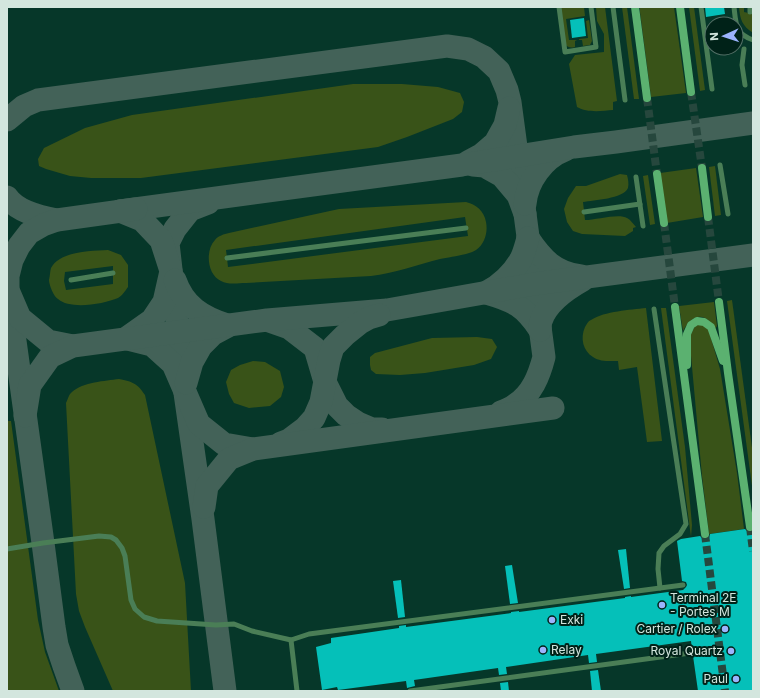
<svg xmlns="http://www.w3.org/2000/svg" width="760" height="698" font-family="Inter,sans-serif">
<rect width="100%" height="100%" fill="#072b21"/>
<path fill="#063729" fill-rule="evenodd" d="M7,7H753V691H7ZM712,24H736V48H712Z"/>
<g fill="#395318" fill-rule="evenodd">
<path d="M560,7H584L585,16L566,19L569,40H577L575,41V47C571,48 568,48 565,44Z"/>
<path d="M596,7H605L617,101L613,102V110C602,111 587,113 577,107L569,64L575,55L604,52V34L597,21Z"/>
<path d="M622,7H627L639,99H634Z"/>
<path d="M640,7H674L686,93L651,97L640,12Z"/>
<path d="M689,7H694L705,90L700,91Z"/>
<path d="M739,7H744V12L753,14V33C742,26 740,19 739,7Z"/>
<path d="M589,20L592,41L590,45L583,46L582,40H579V39L588,38L586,21Z"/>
<path d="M353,84H402L438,87L460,93L464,102L462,112L453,119L407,137L378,147L141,178H91L70,176L46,169L39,166L38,159L44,148L85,128L132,115Z"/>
<path d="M715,166L721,215L715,216L709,167Z"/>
<path d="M696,168L703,217L667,223L660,173Z"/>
<path d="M620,174L627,175C628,179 629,183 628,188C623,199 594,200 583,202L585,220C596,220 619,213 627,218C631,220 633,224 636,227L633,228V231L625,236L582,234L573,231L567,222L564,209L568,198L576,186H586Z"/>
<path d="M648,175L655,224L650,225L643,176Z"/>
<path d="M466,202C477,205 484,211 486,222C488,232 485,244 476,250C468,255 450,257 440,259C417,265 394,273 371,276L246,283C238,283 228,285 221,281C207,275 205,250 215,240C218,236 224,234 229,233L339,209ZM465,217L468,236L228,267L226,250Z"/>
<path d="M108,250L121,255L128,265V287C125,291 122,296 118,298C104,304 70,310 58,299C54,297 49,285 49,280C50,276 50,271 51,268C60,251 91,251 108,250ZM113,266V284L66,290L64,281L65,272Z"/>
<path d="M732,300L753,455V493L727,301Z"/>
<path d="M714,302L717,326L715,329C705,311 692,314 683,331L679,306Z"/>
<path d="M646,308L662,441L647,442L637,367L619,370L618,361C610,361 600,362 593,357C583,351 580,338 585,327C587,324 588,321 591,320C605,311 630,310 646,308Z"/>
<path d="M661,308H666L685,447L692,525L691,537Z"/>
<path d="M698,325H704L708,328L720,369L737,473L744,529L709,534L702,476L690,345V336L695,326Z"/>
<path d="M477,337L492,339L497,347L491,359L474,365L425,373L400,375L376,374L371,370L370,365V357L375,353L432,338Z"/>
<path d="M253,361L265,362L280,371L284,387L281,397L270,406L249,408L234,403L229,394L226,382L231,370L240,365Z"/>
<path d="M119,379C133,382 137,383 145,395L185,583L191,691H113L85,627L79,611L76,594L66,403C68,399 69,394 72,392C83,382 105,381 119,379Z"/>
<path d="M7,421H11L38,620L45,652L59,691H7Z"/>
</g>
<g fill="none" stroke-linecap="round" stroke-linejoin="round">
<g stroke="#436258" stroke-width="23">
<path d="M7,120L24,106L38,100L447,46L468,49L484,57L499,71L507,90L510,102L525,214"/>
<path d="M468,162L481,155L495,143L505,125L509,108"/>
<path d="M473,165L484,166L502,176L518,195L525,214L544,357C539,376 532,394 515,405C511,408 506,410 501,412"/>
<path d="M7,197C17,212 40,217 57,220"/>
<path d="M208,203L190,210L175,229L168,243L185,393L203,519L225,691"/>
<path d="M525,204C527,181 544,158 565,150"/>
<path d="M120,211L462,165L574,147L616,142L753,123"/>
<path d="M120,211L142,220L161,240L171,271L164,302L152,320L128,337"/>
<path d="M528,238C542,259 555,273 581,276"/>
<path d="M175,280C184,306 202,317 227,325"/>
<path d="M7,283L43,543L54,627L57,645L64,666L73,691"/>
<path d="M487,292C500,285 513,273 521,259C524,253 526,245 528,238"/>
<path d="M486,293C514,301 524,306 540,330"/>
<path d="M269,321L289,328L315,348L325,382L337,406L346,415L358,423L372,429H382"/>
<path d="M540,330C540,327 540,324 541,321C547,302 567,289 583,280"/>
<path d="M128,339L152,345L173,364L199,424L224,444L253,449"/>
<path d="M73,346L48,341L20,318L8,290V276L12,260L19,246L29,233L43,225L57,220L136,209"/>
<path d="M186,383L192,362L201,346L213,334L228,326"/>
<path d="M25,416L30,385L50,357L73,346L267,320L387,310L534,284L753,255"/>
<path d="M281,443L289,440L305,428L314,418L321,402L329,360L333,347L345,335L360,323L369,318L379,315"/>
<path d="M204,507L207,486L229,459L253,449L553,408"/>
</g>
</g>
<g fill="#05c0b9">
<path d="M705,7H724L725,14L706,17Z"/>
<path d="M584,18L586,36L572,38L570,20Z"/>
<path d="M745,529L748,532H753V691H698L693,656L694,652L692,650L691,641L596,654L597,662L589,663L588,655L506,667L507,674L499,675L498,668L414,680L415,686L407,688L406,681L338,690L337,687L322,690L316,647L331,643V638L399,628V626L406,625V627L511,613V612L519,611V612L625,598V597L631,596V597L683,590L686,587L687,585L686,582L682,581L677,541L681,539L700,536L703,539H706L709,538L710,534Z"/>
<path d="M626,549L630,588L624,589L618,550Z"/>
<path d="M512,565L518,603L510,604L505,566Z"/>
<path d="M401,580L405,617L398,618L393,581Z"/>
<path d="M598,670L601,691H592L590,671Z"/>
<path d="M508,682L509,691H501L500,683Z"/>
</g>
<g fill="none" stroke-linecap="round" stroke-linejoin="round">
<g stroke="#26473d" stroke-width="8" stroke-dasharray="8 4" stroke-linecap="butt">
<path d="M691,92L702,168"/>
<path d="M647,98L657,174"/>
<path d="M708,217L719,302"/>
<path d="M664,223L675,307"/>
<path d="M750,527L753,551"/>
<path d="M705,534L725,691"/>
</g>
<g stroke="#4a7e56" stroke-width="5">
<path d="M559,7L565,52L596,47L591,7"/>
<path d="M613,7L625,100"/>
<path d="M701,7L712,89"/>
<path d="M734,7C736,24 735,34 753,40"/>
<path d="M750,12V7"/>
<path d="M744,49L742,65L745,85"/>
<path d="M720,165L728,214"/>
<path d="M636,177L643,226"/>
<path d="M584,212L640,204"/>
<path d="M227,258L466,228"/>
<path d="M71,280L113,273"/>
<path d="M654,309L686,524L680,534L664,546L659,553L658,569L660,588"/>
<path d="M7,549L43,543L99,536L111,537L116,540L122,548L125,556L131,600L135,609L144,617L157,621L216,625L234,624L252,631L291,640L309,634L683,585"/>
<path d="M291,640L297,691"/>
<path d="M410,691L690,653"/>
</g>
<g stroke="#5bb170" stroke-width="8">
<path d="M635,7L647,98"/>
<path d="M680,7L691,92"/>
<path d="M702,168L708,217"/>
<path d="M657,174L664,223"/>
<path d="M719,302L728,373L750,527"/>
<path d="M675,307L705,534"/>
<path d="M687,365V334L691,325L697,321L704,322L711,327L723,361"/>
</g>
</g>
<g fill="#9bb4fd" stroke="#002218" stroke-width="1.5">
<circle cx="662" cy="605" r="4"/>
<circle cx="552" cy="620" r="4"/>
<circle cx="725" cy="629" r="4"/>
<circle cx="543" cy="650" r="4"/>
<circle cx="731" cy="651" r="4"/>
<circle cx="736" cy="679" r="4"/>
</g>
<g text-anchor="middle" stroke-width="4" stroke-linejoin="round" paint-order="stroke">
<g font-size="12" fill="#d3e6de" stroke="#002218" text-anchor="start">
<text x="670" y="602">Terminal 2E<tspan x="670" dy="14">- Portes M</tspan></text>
<text x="560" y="624">Exki</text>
<text x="717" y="633" text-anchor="end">Cartier / Rolex</text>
<text x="551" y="654">Relay</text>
<text x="723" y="655" text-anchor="end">Royal Quartz</text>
<text x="728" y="683" text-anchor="end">Paul</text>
</g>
</g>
<rect width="760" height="698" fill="none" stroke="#d3e6de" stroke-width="16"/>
<g transform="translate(724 36) rotate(267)"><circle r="19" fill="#002218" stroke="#547067"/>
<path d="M0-3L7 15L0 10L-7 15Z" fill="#9bb4fd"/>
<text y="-6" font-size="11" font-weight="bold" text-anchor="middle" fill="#d3e6de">N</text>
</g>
</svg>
